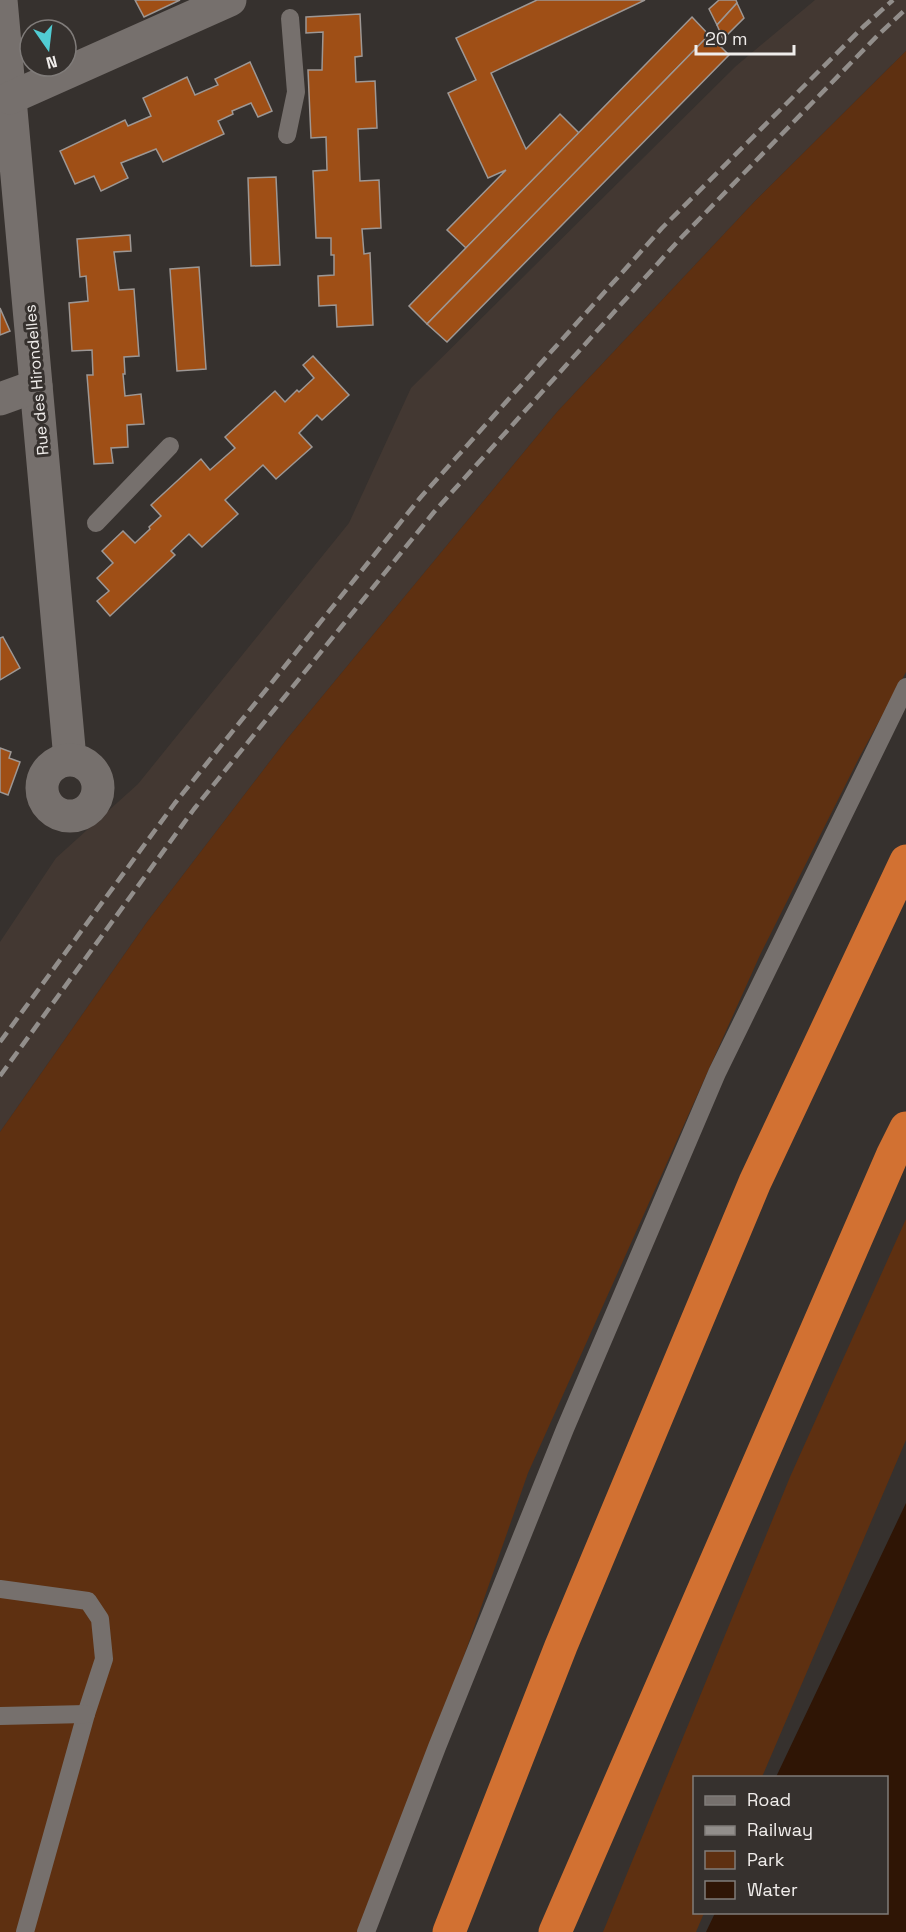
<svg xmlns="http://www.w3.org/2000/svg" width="906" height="1932" font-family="'Space Grotesk',sans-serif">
<rect width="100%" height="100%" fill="#36312e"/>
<path fill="#433832" d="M815,0H906V51L755,201L557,412L287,739L147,922L0,1132V942L56,858L138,784L349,523L411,388L736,66Z"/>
<g fill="#5e3011">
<path d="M906,51V672L860,756L760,955L528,1473L370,1925L366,1932H0V1132L147,922L287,739L557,412L755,201Z"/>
<path d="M906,1219V1440L762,1777L694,1778V1912L704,1913L696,1932H603L790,1477Z"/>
</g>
<path fill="#2f1505" d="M906,1503V1932H706L715,1913L886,1912V1778L776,1777Z"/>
<g fill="#9f4f16" stroke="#9d9794" stroke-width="1.5">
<path d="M135,0H180L144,17Z"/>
<path d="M537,0H645L491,73L526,149L560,114L579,133L466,248L447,230L506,170L488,178L448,93L476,80L456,38Z"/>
<path d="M719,0H736L737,3L717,25L709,9Z"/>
<path d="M737,3L744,18L723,39L717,25Z"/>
<path d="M360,14L362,56L355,57L356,82L375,81L377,128L358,129L360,181L379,180L381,228L362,229L364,254L370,253L373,325L337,327L336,305L319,306L318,276L334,275V255H331V238H316L313,171L327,170L326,137L311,138L308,70H322L323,32L306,33V17Z"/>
<path d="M692,17L709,35L427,324L409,306Z"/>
<path d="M709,35L729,55L447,342L427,324Z"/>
<path d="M250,62L272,111L258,117L251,103L232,111L233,114L218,121L224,134L163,162L156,149L121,163L128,178L101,191L94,176L75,184L60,151L125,120L128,126L151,116L143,98L187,77L195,95L218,85L215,79Z"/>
<path d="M276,177L280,265L251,266L248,178Z"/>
<path d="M130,235L131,251L114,252L119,290L134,289L139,356L124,357L125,374H123L125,396L141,394L144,424L127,425L128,447L111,448L113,463L94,464L87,375H93L92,350L72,351L69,303L88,301L86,276L80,277L77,239Z"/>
<path d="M199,267L206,369L177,371L170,269Z"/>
<path d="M0,308L10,331L0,335Z"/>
<path d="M313,356L349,395L322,420L317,415L299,433L312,447L276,479L263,465L225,500L238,514L202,547L189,534L171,551L175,555L110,616L97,601L109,591L97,578L113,563L102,551L123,531L135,543L150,529L149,527L161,516L151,505L201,459L210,470L235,448L225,437L275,391L285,402L297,390L299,392L314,378L303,365Z"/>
<path d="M3,637L20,668L0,680V638Z"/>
<path d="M0,748L11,752L9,758L20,762L8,795L0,792Z"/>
</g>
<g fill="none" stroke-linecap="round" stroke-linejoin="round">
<g stroke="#76706d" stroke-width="18">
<path d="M287,135L296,92L290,18"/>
<path d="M96,523L170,446"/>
<path d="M0,1589L88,1601L100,1619L104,1659L86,1714L25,1932"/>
<path d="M0,1716L86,1714"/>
<path d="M366,1932L437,1747L565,1429L717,1073L906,687"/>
</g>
<g stroke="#76706d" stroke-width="33">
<path d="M1,0L70,759"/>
<path d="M10,98L230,0"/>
<path d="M0,399L36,386"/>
<circle cx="70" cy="788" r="28"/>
</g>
<g stroke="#d27132" stroke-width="33">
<path d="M449,1932L561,1646L755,1182L906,861"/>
<path d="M555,1932L892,1156L906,1128"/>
</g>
<g stroke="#928e8b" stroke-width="4.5" stroke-dasharray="12 6" stroke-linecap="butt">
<path d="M0,1042L175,803L420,498L662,228L863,27L893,0"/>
<path d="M0,1076L194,809L434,512L678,241L878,35L906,9"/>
</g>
</g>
<g text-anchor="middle" stroke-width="6" stroke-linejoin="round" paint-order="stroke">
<g font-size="16" fill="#f0edeb" stroke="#36312e">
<text transform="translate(36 380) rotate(-95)" y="6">Rue des Hirondelles</text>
</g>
</g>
<rect x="693" y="1776" width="195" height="138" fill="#36312e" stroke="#807c7a" stroke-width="1.5"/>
<rect x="705" y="1796" width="30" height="9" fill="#76706d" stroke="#807c7a" stroke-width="1.5"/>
<text x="747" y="1806" font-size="18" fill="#f0edeb">Road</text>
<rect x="705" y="1826" width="30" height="9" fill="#928e8b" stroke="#807c7a" stroke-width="1.5"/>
<text x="747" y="1836" font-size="18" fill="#f0edeb">Railway</text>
<rect x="705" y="1851" width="30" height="18" fill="#5e3011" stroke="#807c7a" stroke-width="1.5"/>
<text x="747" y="1866" font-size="18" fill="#f0edeb">Park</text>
<rect x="705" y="1881" width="30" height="18" fill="#2f1505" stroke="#807c7a" stroke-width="1.5"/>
<text x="747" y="1896" font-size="18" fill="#f0edeb">Water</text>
<g transform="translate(48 48) rotate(166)"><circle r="28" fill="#36312e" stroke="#807c7a" stroke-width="1.5"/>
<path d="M0-4.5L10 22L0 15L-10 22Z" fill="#51ccd3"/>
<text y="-9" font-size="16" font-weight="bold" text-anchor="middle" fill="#f0edeb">N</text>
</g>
<path d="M696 45v9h98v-9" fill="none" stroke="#f0edeb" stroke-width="3"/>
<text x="705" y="45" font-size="18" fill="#f0edeb" stroke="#36312e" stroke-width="4.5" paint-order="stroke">20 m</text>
</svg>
